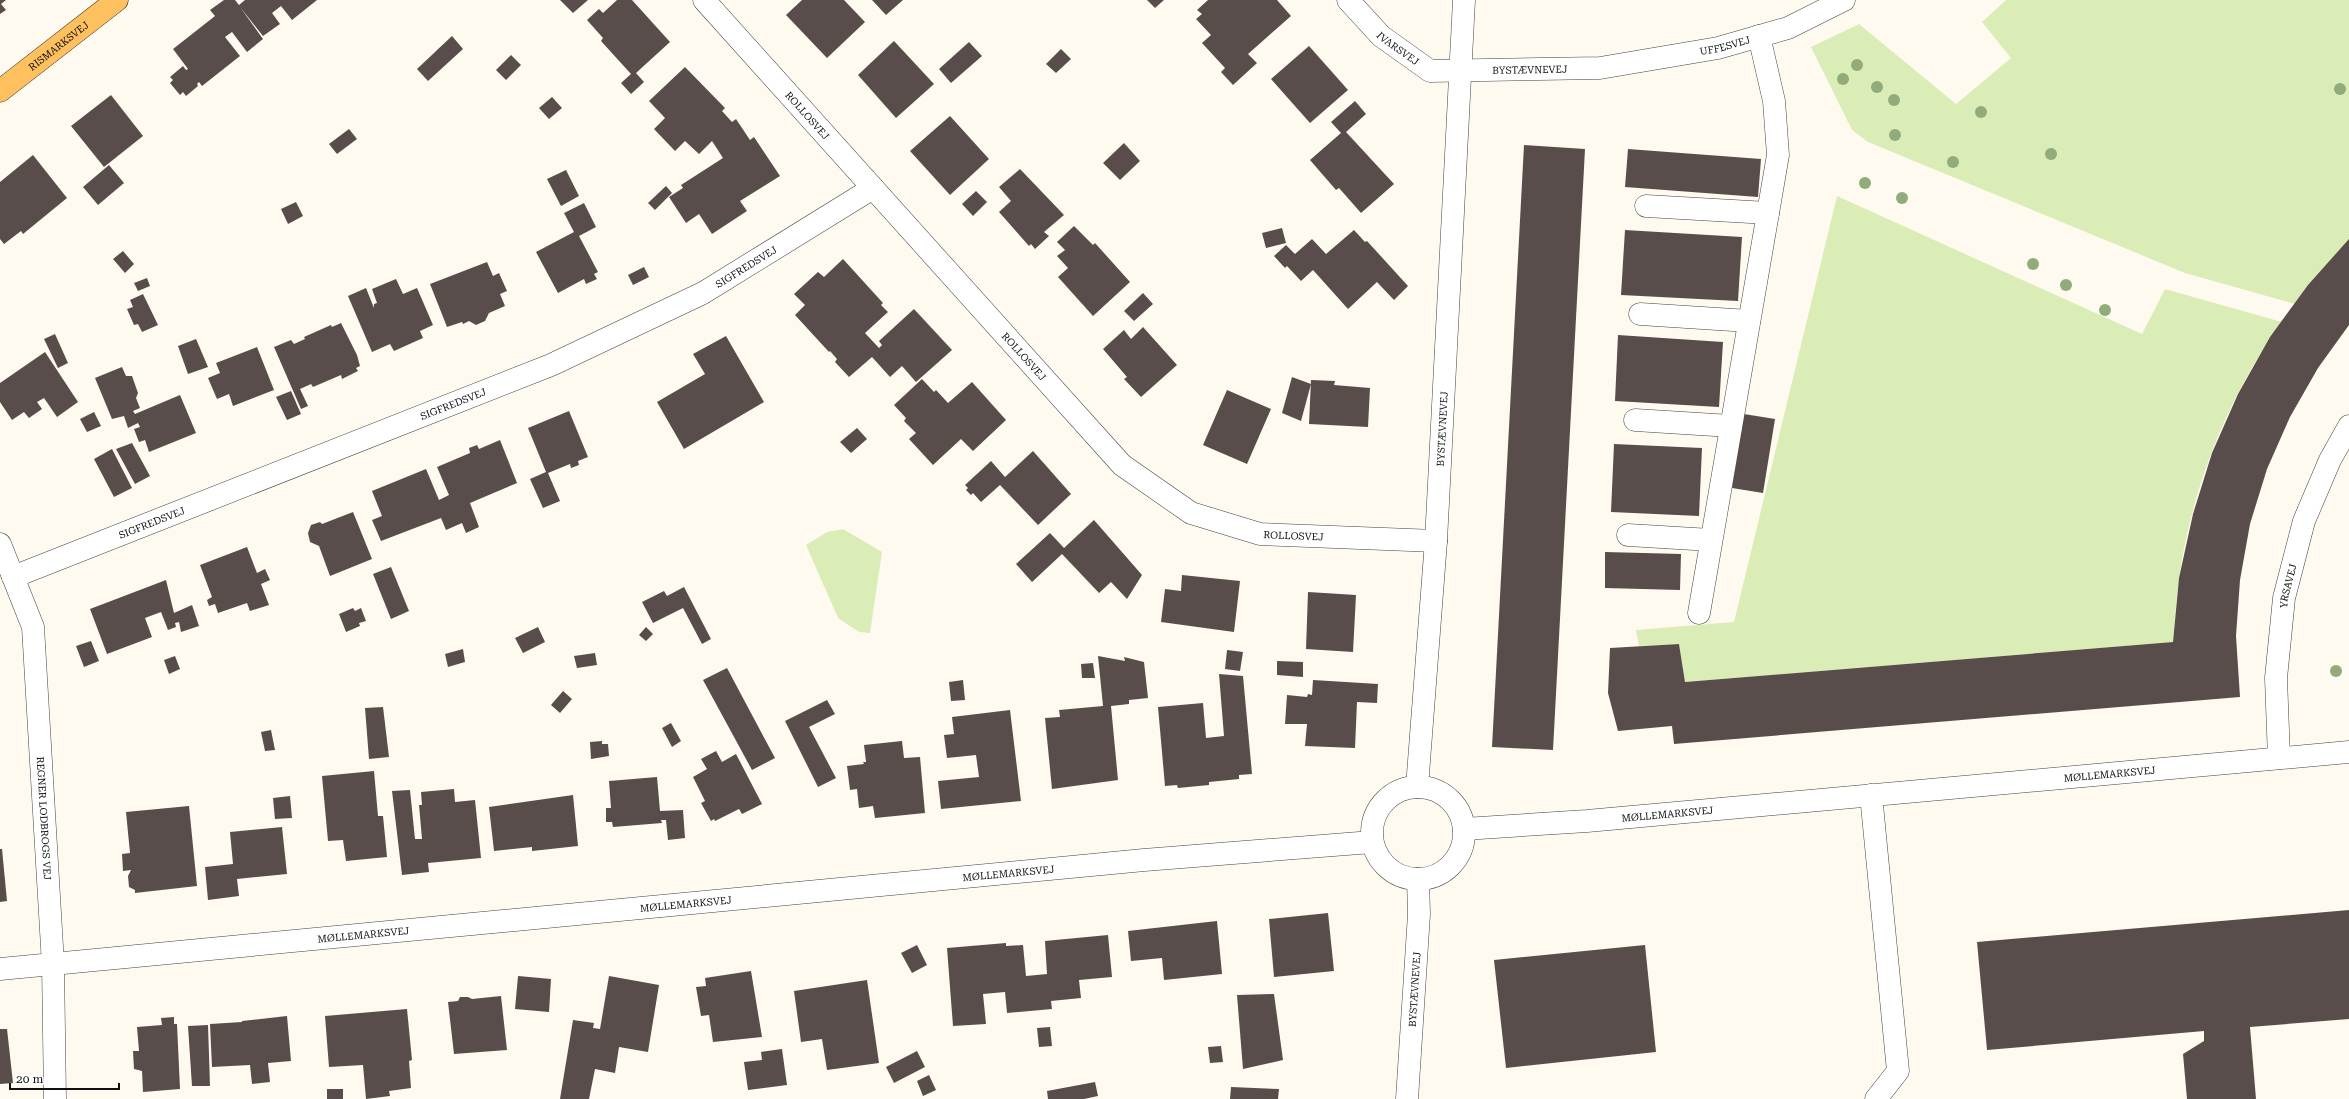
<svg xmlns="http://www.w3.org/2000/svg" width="2349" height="1099" font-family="'Roboto Serif',serif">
<rect width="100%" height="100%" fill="#fffaf0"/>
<g fill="#dbedb6">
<path d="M2006,0H2349V239L2295,304L2185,273L1868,142L1852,130L1811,47L1859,24L1956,104L2011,58L1982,22Z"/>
<path d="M1837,196L2142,334L2165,289L2282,322C2228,395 2192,488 2179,578C2176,599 2175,621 2173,642L1685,682L1679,644L1639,646L1636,630L1734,622Z"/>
<path d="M843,529L882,552L870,633L859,632L838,618L806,545L827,532Z"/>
</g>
<g fill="#584d4a">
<path d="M0,0H6L1,4L6,10L0,14Z"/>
<path d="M224,0H235L239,5L245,0H317L292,20L281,6L272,13L280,24L263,36L240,7L263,39L247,52L232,32L225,37L240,56L202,86L199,82L197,84L198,86L186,96L183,92L180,95L170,83L173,80L170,77L183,66L186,70L188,69L173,49L215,16L210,10Z"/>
<path d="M560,0H588L573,13Z"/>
<path d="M617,0H632L670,42L636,73L644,82L631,94L621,83L631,74L601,41L603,38L587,20L599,9L603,13Z"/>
<path d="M802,0H844L865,22L827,58L786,15Z"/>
<path d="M872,0H903L886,15Z"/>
<path d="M1147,0H1164L1155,8Z"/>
<path d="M1208,0H1277L1291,16L1248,54L1257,63L1233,85L1221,72L1225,68L1202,43L1211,35L1196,19L1202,14L1197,10Z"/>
<path d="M452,36L463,49L428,81L417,69Z"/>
<path d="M894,41L934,84L896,118L858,75Z"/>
<path d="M969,42L982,56L951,83L939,69Z"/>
<path d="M1309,46L1348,90L1310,123L1271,79Z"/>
<path d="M1061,49L1071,59L1056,73L1046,64Z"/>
<path d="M511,55L521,65L506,80L496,70Z"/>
<path d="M685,67L725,108L722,111L732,122L736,119L750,140L754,137L780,176L740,201L747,211L712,234L699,214L686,223L669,197L683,188L681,185L723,158L712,141L699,154L685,141L675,151L654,129L665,118L649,101Z"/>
<path d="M111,95L143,136L104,167L71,126Z"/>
<path d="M552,97L562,108L549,119L539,108Z"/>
<path d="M1355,101L1366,114L1346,132L1394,184L1361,213L1339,188L1336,190L1310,160L1341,133L1331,122Z"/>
<path d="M950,116L989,159L950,195L910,151Z"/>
<path d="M349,129L357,139L337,154L329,144Z"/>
<path d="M1124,143L1140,161L1120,180L1103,163Z"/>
<path d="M1524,145L1585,149L1553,750L1492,747Z"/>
<path d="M1628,149L1761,159L1758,197L1625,187Z"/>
<path d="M33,155L67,198L23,234L21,231L4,244L0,239V182Z"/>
<path d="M109,165L124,183L98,205L83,187Z"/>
<path d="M1020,169L1064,215L1044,232L1049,236L1035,249L1031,244L1029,246L999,212L1011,201L999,187Z"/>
<path d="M566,170L579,196L561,206L547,179Z"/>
<path d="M666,186L672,193L655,210L648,203Z"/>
<path d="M976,191L987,202L973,216L962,204Z"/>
<path d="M296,202L303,216L288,224L281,209Z"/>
<path d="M584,203L596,227L579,236L598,272L594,274L597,279L586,284L584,279L558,293L536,252L574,232L564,213Z"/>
<path d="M1074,226L1093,245L1095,243L1130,282L1093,316L1058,277L1068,268L1057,256L1065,250L1057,242Z"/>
<path d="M1282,228L1286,243L1266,248L1262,233Z"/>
<path d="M1354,230L1365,242L1367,241L1408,286L1394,300L1377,282L1348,309L1313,270L1301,281L1287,266L1285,268L1274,256L1286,245L1295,254L1312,239L1326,254Z"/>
<path d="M1625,230L1742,237L1738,301L1621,295Z"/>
<path d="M2349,239V325L2318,368L2290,417L2267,469L2250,524L2240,580L2236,636L2240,697L1674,744L1672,726L1618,731L1608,693L1610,648L1679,644L1685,682L2173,642L2179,578L2193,514L2212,453L2238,394L2270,337L2308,285Z"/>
<path d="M123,251L134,264L125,273L113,259Z"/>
<path d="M843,259L883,303L881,305L888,312L865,333L879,348L882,345L879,341L914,309L952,350L916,382L902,366L890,377L872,357L849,377L835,362L837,359L830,351L829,352L795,315L805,305L794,294L818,272L824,277Z"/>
<path d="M487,262L493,276L499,273L507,291L500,294L505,306L489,313L485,321L476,325L469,321L463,324L462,322L447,327L430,284Z"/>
<path d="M644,267L649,277L633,285L628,275Z"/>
<path d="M147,278L150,286L138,291L134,283Z"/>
<path d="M396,279L403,294L417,288L433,325L420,331L423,338L394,351L390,344L372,352L348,296L366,288L374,308V304L377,303L372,289Z"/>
<path d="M1143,293L1153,304L1134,321L1124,311Z"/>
<path d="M143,294L158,325L142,332L138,324L134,325L127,309L133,307L130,300Z"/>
<path d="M341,323L357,355L360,366L356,368L358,371L342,379L341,375L313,387L311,384L300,389L308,406L301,409L274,347L291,340L294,344L305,339L304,337L331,325L332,327Z"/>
<path d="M1143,327L1177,365L1141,397L1124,379L1127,377L1103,349L1124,330L1131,339Z"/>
<path d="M55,334L68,363L58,368L44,339Z"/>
<path d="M1618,335L1723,342L1719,407L1615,401Z"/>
<path d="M726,336L764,402L684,449L657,402L705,374L693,354Z"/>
<path d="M196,339L208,367L188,374L178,346Z"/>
<path d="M257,347L274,390L233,406L229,394L217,399L208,378L220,373L216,363Z"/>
<path d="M45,352L78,402L57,417L44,398L37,402L42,409L29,418L24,412L12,420L0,402V383Z"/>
<path d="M122,367L126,376H132L138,393L136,398L140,408L133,411L135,414L180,395L196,433L149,452L145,440L139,442L134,429L140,427L138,423L128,428L124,416L112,419L95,378Z"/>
<path d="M1292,377L1311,384L1301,421L1282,413Z"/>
<path d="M922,379L934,392L936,390L948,403L972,382L1006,420L973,451L961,439L933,465L909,439L916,433L904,421L906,418L894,405Z"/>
<path d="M1311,380L1335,381L1334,385L1370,388L1368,427L1309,424Z"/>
<path d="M1227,390L1271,409L1247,464L1203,445Z"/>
<path d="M291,391L301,414L287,420L276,397Z"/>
<path d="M569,411L588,457L578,461L579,465L571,468L570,464L548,473L560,501L543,508L530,479L546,472L528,428Z"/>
<path d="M94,412L101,426L87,432L80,419Z"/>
<path d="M1744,414L1775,419L1763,493L1732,488Z"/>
<path d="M857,428L867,439L851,453L840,442Z"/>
<path d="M500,440L517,483L470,503L479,527L466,533L462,523L446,530L441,518L381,541L372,520L382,516L372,491L426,469L439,500L449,495L437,467L470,453L469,448L477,445L479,449Z"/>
<path d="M132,443L150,476L135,484L116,449Z"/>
<path d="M1614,444L1702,448L1699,516L1611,512Z"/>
<path d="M112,449L132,488L114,497L94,459Z"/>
<path d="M1033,451L1071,494L1038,525L1000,485L981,502L973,493L971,495L966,490L968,488L965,485L991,461L1005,477Z"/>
<path d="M353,512L372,559L330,576L319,546L310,542L308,533L311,525L320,522L322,524Z"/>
<path d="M1094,520L1142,575L1127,599L1111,582L1099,593L1062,554L1032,582L1016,564L1050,533L1064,548Z"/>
<path d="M247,547L257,573L265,569L270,580L261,584L269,605L250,611L247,603L218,613L215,604L209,606L207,600L212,597L200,565Z"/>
<path d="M1605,552L1681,554L1680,590L1605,588Z"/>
<path d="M391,567L409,611L391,619L373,574Z"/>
<path d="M1182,575L1240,581L1234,632L1161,622L1165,589L1181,591Z"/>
<path d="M166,580L174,613L192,605L199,626L181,632L179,622L175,623L176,627L168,630L161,612L145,618L152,637L107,654L90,609Z"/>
<path d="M684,587L711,639L702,644L683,608L653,623L642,602L664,591L667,596Z"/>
<path d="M1308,592L1356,595L1353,652L1306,649Z"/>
<path d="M353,608L355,611L361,608L366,621L359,623L360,626L346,632L339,614Z"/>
<path d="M538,627L545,642L523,653L515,638Z"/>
<path d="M646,627L653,634L646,641L639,635Z"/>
<path d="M91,641L99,661L84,667L76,646Z"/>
<path d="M463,649L465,662L448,667L445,654Z"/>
<path d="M1227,650L1243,652L1240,671L1225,669Z"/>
<path d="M595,653L597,665L577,668L574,656Z"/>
<path d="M175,656L180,669L169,674L164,660Z"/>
<path d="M1098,656L1125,661L1124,657L1144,662L1148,698L1129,700V704L1111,706L1118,780L1052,789L1045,718L1060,717L1059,710L1103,706Z"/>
<path d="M1277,661L1303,662V677L1277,675Z"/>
<path d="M1093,663L1095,678H1082L1081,664Z"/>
<path d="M727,668L775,758L752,770L703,680Z"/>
<path d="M1219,674L1243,676L1252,774L1239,775V779L1209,782V785L1178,788L1177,785L1165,786L1158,707L1203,703L1206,738L1224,736Z"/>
<path d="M963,680L965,700L951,701L949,682Z"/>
<path d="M1313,680L1378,684L1377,703L1357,702L1355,748L1305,746L1307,724H1285L1287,695L1307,697L1308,694L1312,695Z"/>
<path d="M563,691L572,699L560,713L551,705Z"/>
<path d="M827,700L835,714L809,727L836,778L818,787L785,721Z"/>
<path d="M383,707L389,757L369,759L365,708Z"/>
<path d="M1010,710L1021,801L941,809L938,781L979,777L976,755L947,758L944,735L954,734L952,717Z"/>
<path d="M671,723L681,741L672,747L662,728Z"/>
<path d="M271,730L275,750L265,751L261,732Z"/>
<path d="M602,741V744H608L609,756L591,759L590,742Z"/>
<path d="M902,741L904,758L920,757L925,813L875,818L873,806L859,808L857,789L850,790L847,766L864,764L863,762H866L864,745Z"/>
<path d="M716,751L722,762L736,754L762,804L742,814L739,809L715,821L714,819L711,821L701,803L705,801L693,777L707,769L701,759Z"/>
<path d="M374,771L378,816H383L387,857L346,861L343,840L328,841L322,776Z"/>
<path d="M657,777L660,811L683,810L685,838L668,840L666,820H661L662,823L613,827L612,822H606V808H611L609,781Z"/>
<path d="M454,789L455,802L475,800L481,858L428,863L429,872L402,875L392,791L410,790L415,839H422L419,805H422L421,792Z"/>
<path d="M573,795L578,846L532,851V847L494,851L489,807Z"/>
<path d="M290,796L292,818L275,819L273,798Z"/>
<path d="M189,806L197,886L135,893V890L129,887L128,876L131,870L123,871L122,854L130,853L126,812Z"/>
<path d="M282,827L287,874L237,879L239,896L208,900L205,867L233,864L230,832Z"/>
<path d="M0,849H2L7,901L0,902Z"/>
<path d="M2349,910V1019L2250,1027L2256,1099H2187L2183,1054L2204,1041V1031L1987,1050L1977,942Z"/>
<path d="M1328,913L1334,971L1274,977L1269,919Z"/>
<path d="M1217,921L1222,974L1164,980L1162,958L1131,961L1128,931Z"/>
<path d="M1108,935L1112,977L1079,980L1081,998L1051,1001L1052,1009L1007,1013L1005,992L983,994L986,1024L953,1026L947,948L1006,943V946L1023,945L1026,976L1047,974L1045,941Z"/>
<path d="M917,945L927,965L912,973L901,953Z"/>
<path d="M1645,945L1656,1052L1506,1068L1494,960Z"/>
<path d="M751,971L762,1037L713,1042L709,1015L701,1016L696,987L706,986L705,978Z"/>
<path d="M518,976L551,979L549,1012L515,1009Z"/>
<path d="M609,976L659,985L648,1052L619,1047L615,1073L595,1069L589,1099H560L573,1020L594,1023L593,1028L600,1029Z"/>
<path d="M867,980L879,1063L827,1070L822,1039L801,1042L794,991Z"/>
<path d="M1274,994L1283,1060L1243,1069L1237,995Z"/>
<path d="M501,996L507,1050L454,1054L448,1002L458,1001L460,997H468L472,999Z"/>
<path d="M407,1009L412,1060L409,1061L411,1088L389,1091L390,1096L366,1099L363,1065L329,1067L325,1016Z"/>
<path d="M287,1016L291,1061L268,1063L270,1082L252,1084L250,1065L212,1067L210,1024L242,1022V1021Z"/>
<path d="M174,1017V1024H177L180,1089L143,1092L142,1071L134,1069L133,1051H139L137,1027L162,1025L161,1018Z"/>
<path d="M208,1025L210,1086H192L188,1026Z"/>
<path d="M1050,1027L1052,1046L1039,1047L1037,1028Z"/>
<path d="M0,1029H7L13,1083L0,1084Z"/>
<path d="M1221,1046L1223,1062L1210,1063L1208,1047Z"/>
<path d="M782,1049L787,1085L748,1090L744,1062L762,1060L761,1052Z"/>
<path d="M917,1051L925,1067L894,1083L886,1067Z"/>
<path d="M929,1075L936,1090L923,1096L917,1081Z"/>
<path d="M1095,1082L1098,1096L1084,1099H1048L1047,1091Z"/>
<path d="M1231,1087L1279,1089L1278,1099H1230Z"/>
<rect x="327" y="1089" width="16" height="10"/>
</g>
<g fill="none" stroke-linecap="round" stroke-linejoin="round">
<g stroke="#424242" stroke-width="23">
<g id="minor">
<path id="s1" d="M704,0L1122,465L1191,513L1260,534L1436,541"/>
<path id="s2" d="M1348,0L1381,36L1430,71L1600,68L1718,48L1788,28L1844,0"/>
<path d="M1646,206L1768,213"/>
<path d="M1640,314L1749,321"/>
<path d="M1635,420L1731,426"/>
<path d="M1628,535L1711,540"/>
<path id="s3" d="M0,544L33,627L53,964L55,1099"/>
<path id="s4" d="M13,577L551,365L703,293L873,188"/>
<path d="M1699,613L1778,155L1774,101L1759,36"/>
<path id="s5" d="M2279,758L2276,678L2284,598L2304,521L2330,460L2349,426"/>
<path id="s6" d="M1417,787L1436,541L1464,0"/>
<circle cx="1418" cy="833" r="46"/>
<path d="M1871,795L1898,1071L1876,1099"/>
<path id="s7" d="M1464,829L1587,821L2349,752"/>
<path id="s8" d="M0,969L1144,860L1372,842"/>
<path id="s9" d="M1407,1099L1419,914L1418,879"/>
</g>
</g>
<g stroke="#202020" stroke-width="23">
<g id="major">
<path id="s10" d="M0,91L117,0"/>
</g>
</g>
<use href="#minor" stroke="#fff" stroke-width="22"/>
<use href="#major" stroke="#ffc060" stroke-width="22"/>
</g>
<g fill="#91ac7a">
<circle cx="1857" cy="65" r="6"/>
<circle cx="1843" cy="79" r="6"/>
<circle cx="1877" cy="87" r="6"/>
<circle cx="2340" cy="89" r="6"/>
<circle cx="1894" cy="100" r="6"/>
<circle cx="1981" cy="112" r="6"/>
<circle cx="1895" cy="135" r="6"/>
<circle cx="2051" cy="154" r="6"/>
<circle cx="1953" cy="162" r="6"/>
<circle cx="1865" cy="183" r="6"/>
<circle cx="1902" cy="198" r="6"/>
<circle cx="2033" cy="264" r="6"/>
<circle cx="2066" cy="285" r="6"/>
<circle cx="2105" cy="310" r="6"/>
<circle cx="2336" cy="671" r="6"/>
</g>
<g text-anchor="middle" stroke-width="4" stroke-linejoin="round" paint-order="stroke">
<g font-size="10" fill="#0f0f0f" stroke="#fff">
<text dy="4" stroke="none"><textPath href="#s2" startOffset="406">UFFESVEJ</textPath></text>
<text dy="4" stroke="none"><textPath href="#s10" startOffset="74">RISMARKSVEJ</textPath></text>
<text dy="4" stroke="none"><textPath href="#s2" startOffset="70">IVARSVEJ</textPath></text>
<text dy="4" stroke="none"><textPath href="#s2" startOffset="209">BYSTÆVNEVEJ</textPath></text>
<text dy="4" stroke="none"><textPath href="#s1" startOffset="155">ROLLOSVEJ</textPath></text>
<text dy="4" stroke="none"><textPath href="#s4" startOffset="797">SIGFREDSVEJ</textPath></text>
<text dy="4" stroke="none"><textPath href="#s1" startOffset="479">ROLLOSVEJ</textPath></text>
<text dy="4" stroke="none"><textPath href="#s4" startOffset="473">SIGFREDSVEJ</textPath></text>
<text dy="4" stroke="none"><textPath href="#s6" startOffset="359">BYSTÆVNEVEJ</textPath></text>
<text dy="4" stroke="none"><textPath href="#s4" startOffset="149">SIGFREDSVEJ</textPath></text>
<text dy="4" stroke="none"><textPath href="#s1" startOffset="815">ROLLOSVEJ</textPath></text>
<text dy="4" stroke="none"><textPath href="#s5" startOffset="173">YRSAVEJ</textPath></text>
<text dy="4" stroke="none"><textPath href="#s7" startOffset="648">MØLLEMARKSVEJ</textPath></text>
<text dy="4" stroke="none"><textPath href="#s7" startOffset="204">MØLLEMARKSVEJ</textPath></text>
<text dy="4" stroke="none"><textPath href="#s3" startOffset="281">REGNER LODBROGS VEJ</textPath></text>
<text dy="4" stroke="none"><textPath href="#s8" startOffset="1013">MØLLEMARKSVEJ</textPath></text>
<text dy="4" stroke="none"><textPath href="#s8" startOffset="689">MØLLEMARKSVEJ</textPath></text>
<text dy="4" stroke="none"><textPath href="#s8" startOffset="365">MØLLEMARKSVEJ</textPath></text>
<text dy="4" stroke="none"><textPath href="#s9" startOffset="110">BYSTÆVNEVEJ</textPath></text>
</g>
</g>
<path d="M10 1083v6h109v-6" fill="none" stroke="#0f0f0f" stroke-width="2"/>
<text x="16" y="1083" font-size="12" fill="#0f0f0f" stroke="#ffffff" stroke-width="3" paint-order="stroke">20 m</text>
</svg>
